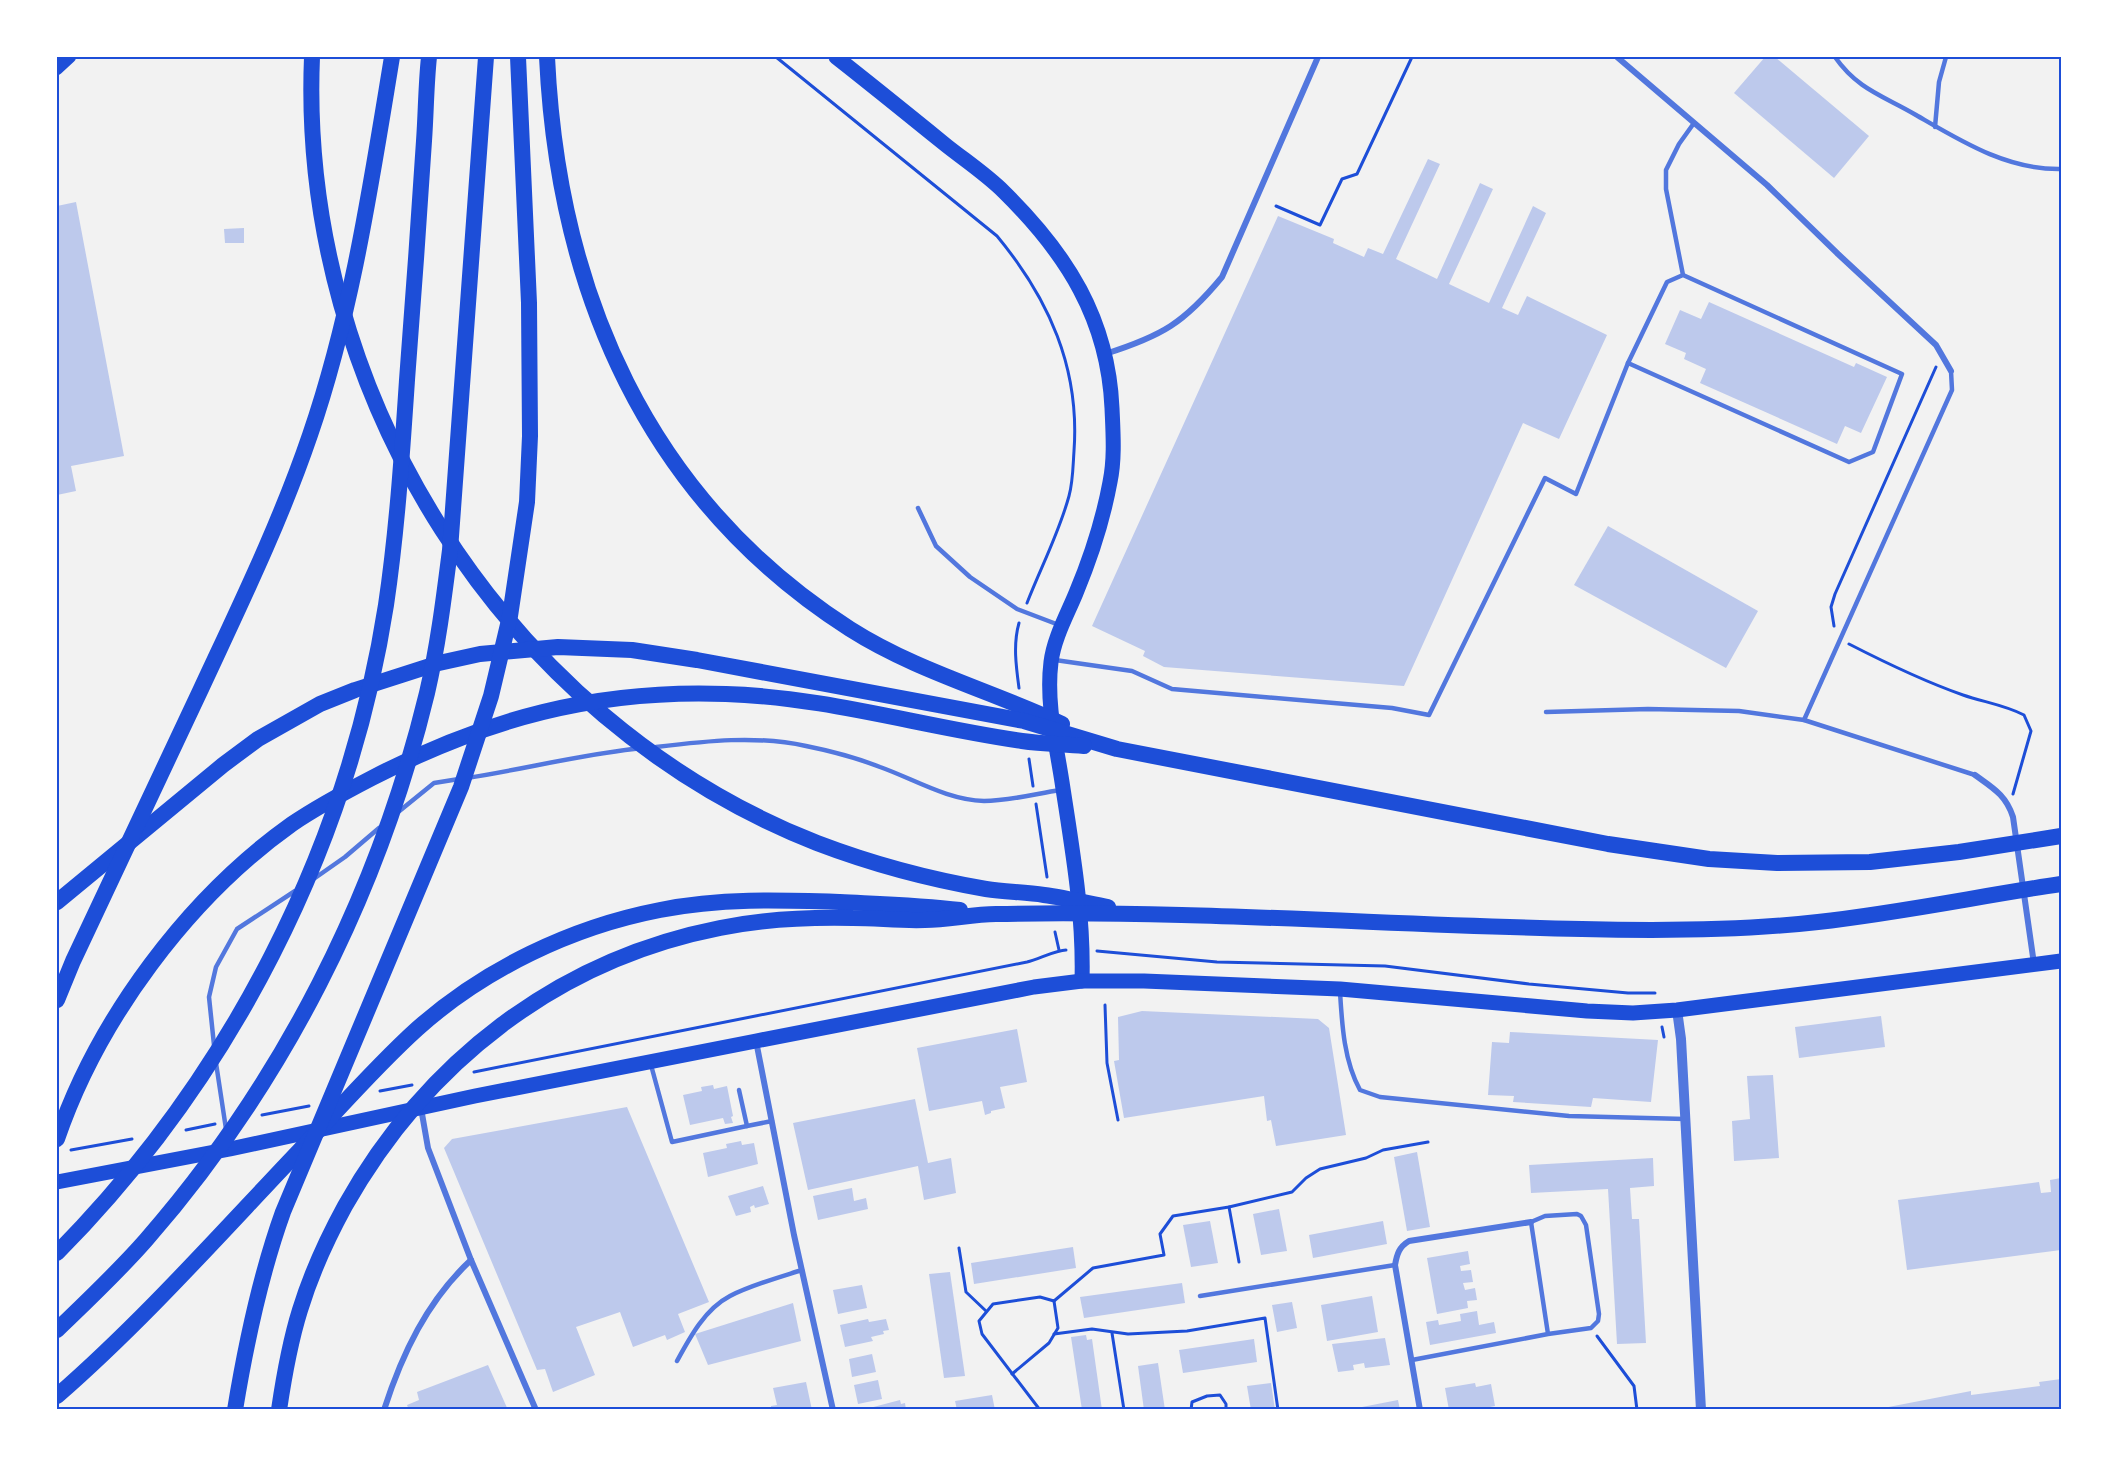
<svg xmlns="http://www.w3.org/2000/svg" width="2118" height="1467" font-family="'PT Sans Narrow',sans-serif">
<rect width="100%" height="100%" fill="#f2f2f2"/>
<g fill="#bdc9ec">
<path d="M1765,57H1775L1869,136L1834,178L1734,93Z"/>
<path d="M1428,159L1440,164L1396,259L1437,279L1480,183L1493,189L1449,284L1489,303L1533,206L1546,213L1502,308L1518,315L1527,296L1607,335L1559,439L1523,423L1404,686L1164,667L1143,656L1145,651L1092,626L1278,216L1334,239L1333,243L1364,257L1368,248L1383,254Z"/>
<path d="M76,202L124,456L71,466L76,491L57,495V206Z"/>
<path d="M244,228V243H225L224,229Z"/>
<path d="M1709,302L1854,367L1856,363L1887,377L1861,433L1845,426L1837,444L1700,383L1706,369L1684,359L1686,353L1665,344L1680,310L1701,319Z"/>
<path d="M1608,526L1758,611L1726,668L1574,585Z"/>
<path d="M1142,1011L1318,1019L1329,1028L1346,1135L1276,1146L1271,1120L1267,1121L1264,1096L1124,1118L1114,1061L1119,1060L1118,1017Z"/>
<path d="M1881,1016L1885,1047L1799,1058L1795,1027Z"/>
<path d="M1017,1029L1027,1082L1000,1087L1005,1108L991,1111V1113L985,1115L982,1101L929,1111L917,1048Z"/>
<path d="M1510,1032L1658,1040L1651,1102L1593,1098L1591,1107L1513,1102L1514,1096L1488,1095L1492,1042L1509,1043Z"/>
<path d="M1773,1075L1779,1158L1734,1161L1732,1121L1750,1119L1747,1076Z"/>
<path d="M713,1085L714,1089L727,1086L733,1116L731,1117L733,1123L725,1124L723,1118L690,1125L683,1095L702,1091L701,1087Z"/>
<path d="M915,1099L928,1163L951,1158L956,1193L924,1200L918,1166L808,1190L793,1123Z"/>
<path d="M627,1107L709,1302L678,1314L685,1332L667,1340L665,1335L633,1347L620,1312L576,1327L595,1375L553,1392L545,1369L537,1370L444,1148L452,1139Z"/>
<path d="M741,1141L742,1145L754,1143L758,1164L708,1177L703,1153L727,1148L726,1144Z"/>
<path d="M1417,1152L1430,1227L1407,1231L1394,1157Z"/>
<path d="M1653,1158L1654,1186L1630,1188L1632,1219H1639L1646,1343L1617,1344L1608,1189L1531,1193L1529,1165Z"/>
<path d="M2061,1178V1250L1907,1270L1898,1200L2039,1182L2041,1193L2051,1192L2050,1180Z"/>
<path d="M763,1186L769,1204L755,1208L754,1205L750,1207L751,1212L736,1216L728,1196Z"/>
<path d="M852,1188L854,1201L866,1198L868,1209L818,1220L813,1196Z"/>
<path d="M1279,1209L1287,1251L1261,1255L1253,1214Z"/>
<path d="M1210,1221L1218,1263L1191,1267L1183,1225Z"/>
<path d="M1383,1221L1387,1244L1313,1258L1309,1235Z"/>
<path d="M1073,1247L1076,1268L974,1284L971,1263Z"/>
<path d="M1468,1251L1470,1264L1460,1266L1461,1271L1471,1270L1473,1282L1463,1283L1465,1290L1475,1288L1477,1300L1467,1301L1468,1308L1437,1314L1427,1258Z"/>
<path d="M950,1272L965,1376L944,1378L929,1274Z"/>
<path d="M1182,1283L1185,1303L1084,1318L1080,1297Z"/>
<path d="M862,1285L867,1308L838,1314L833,1290Z"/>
<path d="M1372,1296L1378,1332L1327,1341L1321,1305Z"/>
<path d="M1292,1302L1297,1328L1277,1332L1272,1305Z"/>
<path d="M793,1303L801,1341L708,1365L695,1334Z"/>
<path d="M1477,1311L1479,1325L1494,1322L1496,1333L1430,1345L1426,1322L1438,1320L1439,1325L1461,1321L1460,1314Z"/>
<path d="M868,1319L869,1322L886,1319L889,1330L883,1331L884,1334L871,1337L873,1341L845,1347L840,1325Z"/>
<path d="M1086,1335L1087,1340L1092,1339L1102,1410H1082L1071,1337Z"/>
<path d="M1385,1338L1390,1365L1365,1368L1364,1363L1353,1365L1354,1370L1338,1372L1332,1344Z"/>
<path d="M1254,1339L1257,1362L1183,1373L1179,1350Z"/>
<path d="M872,1354L876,1372L852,1377L849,1359Z"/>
<path d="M1158,1363L1165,1410H1144L1138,1366Z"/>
<path d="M488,1365L508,1410H409L407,1405L419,1400L417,1392Z"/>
<path d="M2061,1379V1410H1873L1971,1391V1395L2040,1386L2039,1382Z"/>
<path d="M878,1380L882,1399L858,1404L854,1385Z"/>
<path d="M806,1382L812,1410H771V1406L777,1405L773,1388Z"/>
<path d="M1271,1383L1275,1410H1251L1247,1386Z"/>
<path d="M1475,1383L1476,1387L1491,1384L1495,1406L1474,1410H1449L1445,1388Z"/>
<path d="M992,1395L995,1410H957L955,1401Z"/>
<path d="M900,1400L901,1404L905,1403L906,1410H862Z"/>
<path d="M1398,1400L1400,1410H1362V1407Z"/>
</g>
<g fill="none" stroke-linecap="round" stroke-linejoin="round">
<g stroke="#1d4ed8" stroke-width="3">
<path d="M776,57L997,236C1049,299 1080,368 1074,451C1073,465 1073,482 1069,496C1059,533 1041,567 1027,603"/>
<path d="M1276,206L1320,225L1342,179L1357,174L1412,57"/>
<path d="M1019,623C1013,644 1016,666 1019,688"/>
<path d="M1834,626L1831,607L1835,594L1936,367"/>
<path d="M1849,644C1886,663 1923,681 1963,695C1983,702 2005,705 2024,715L2031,731L2013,794"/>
<path d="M1029,759L1033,786"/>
<path d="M1036,804L1047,877"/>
<path d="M1055,932L1059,950"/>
<path d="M1097,951L1217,962L1385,966L1529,984L1628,993H1655"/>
<path d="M1105,1005L1107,1063L1118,1120"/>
<path d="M1662,1027L1664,1037"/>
<path d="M474,1072L1027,962C1039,959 1056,950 1066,950"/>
<path d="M380,1091L412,1085"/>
<path d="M262,1115L309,1106"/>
<path d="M186,1130L215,1124"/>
<path d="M71,1150L132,1139"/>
<path d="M1229,1207L1239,1262"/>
<path d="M959,1248L966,1292L986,1311"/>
<path d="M1112,1333L1124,1410"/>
<path d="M1054,1334L1092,1329L1128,1334L1187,1331L1265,1318L1278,1410"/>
<path d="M1597,1336L1634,1386L1637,1410"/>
<path d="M1012,1374L1049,1343L1058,1328L1054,1301"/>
<path d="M1040,1410L982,1334L979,1321L993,1304L1040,1297L1054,1301L1093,1268L1164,1255L1160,1234L1173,1216L1229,1207L1292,1192L1306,1178L1320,1169L1366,1158L1383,1150L1428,1142"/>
<path d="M1191,1410L1192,1402L1207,1396L1220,1395L1226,1404V1410"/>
</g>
<g stroke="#5277de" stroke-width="4.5">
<path d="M1835,57C1858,90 1884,96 1916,115C1961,141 2007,170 2061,169"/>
<path d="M1935,127L1939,82L1946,57"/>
<path d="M1683,275L1902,374L1873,452L1849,462L1628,363L1667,282L1683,275L1666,189V170L1679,144L1694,123"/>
<path d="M918,508L936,546L970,577L1017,609L1059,625"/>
<path d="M1055,660L1132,671L1172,689L1392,708L1429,715L1545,478L1576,494L1628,363"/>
<path d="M1546,712L1648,709L1739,711L1804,720L1975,775"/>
<path d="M1804,720L1952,390L1951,371"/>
<path d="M656,747C706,741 756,735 806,746C831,751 857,758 880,767C914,779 947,800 984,801C1009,801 1035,794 1060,790"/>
<path d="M467,778C525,769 583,754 642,748"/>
<path d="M397,813L434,783L459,779"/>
<path d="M315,878L345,857L379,828"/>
<path d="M1340,992C1342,1025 1344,1061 1360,1090L1380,1097L1569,1116L1685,1119"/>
<path d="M214,1045L209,997L216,967L237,929L295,891"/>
<path d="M216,1063L226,1129"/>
<path d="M651,1065L672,1142L747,1126L739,1090"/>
<path d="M747,1126L772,1121"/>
<path d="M1200,1296L1395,1265"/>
<path d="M1412,1360L1548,1334L1531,1222L1545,1216L1577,1214L1581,1216L1586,1225L1599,1314L1598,1321L1591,1328L1548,1334"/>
<path d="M677,1361C690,1337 705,1309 730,1296C751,1285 780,1277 802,1270"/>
</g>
<g stroke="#5277de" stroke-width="6">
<path d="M1617,57L1767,185L1838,254L1936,345L1951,371"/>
<path d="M1105,354C1162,336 1184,323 1222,277L1318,57"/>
<path d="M1975,775C1993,788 2006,795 2013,817L2034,964"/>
<path d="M756,1041L794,1235L833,1410"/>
<path d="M421,1108L428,1148L471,1260L536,1410"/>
<path d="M384,1410C402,1354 427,1301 471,1260"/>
<path d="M1420,1410L1395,1265C1397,1254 1399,1247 1409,1241L1531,1222"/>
</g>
<path stroke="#5277de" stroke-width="10" d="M1677,1010L1681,1039L1701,1410"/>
<path stroke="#1d4ed8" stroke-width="12" d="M57,69L70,57"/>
<g stroke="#1d4ed8" stroke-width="15">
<path d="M836,57C873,86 910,116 947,146C966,161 987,175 1004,192C1067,254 1108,319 1112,408C1113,432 1115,458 1110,482C1103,520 1091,557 1076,593C1067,615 1054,638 1051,662C1046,702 1056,743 1062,782C1072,848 1084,914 1082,981"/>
<path d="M57,1182L230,1149L475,1096L756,1041L1034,987L1082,981H1144L1340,989L1587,1011L1633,1013L1677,1010L2061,961"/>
</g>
<g stroke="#1d4ed8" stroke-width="16">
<path d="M312,57C298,392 504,720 817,843C872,864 928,879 986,889C1005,892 1025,892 1044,895C1066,898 1087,903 1108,907"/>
<path d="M547,57C558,292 647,499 850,629C916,671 992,691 1062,724"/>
<path d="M57,902L223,765L258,739L320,704L355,690L439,663L480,654L558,647L632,650L697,660L1024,721L1117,749L1608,844L1709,859L1777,863L1870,862L1959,852L2061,836"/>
<path d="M57,1000L73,961C116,870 158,779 201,689C240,605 280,523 310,435C352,313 371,184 392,57"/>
<path d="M57,1139C98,1019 188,898 292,824C317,807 345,792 372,778C486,719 596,689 726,694C826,697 923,727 1022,741C1043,744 1063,744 1084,746"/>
<path d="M57,1253C230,1078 348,849 386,605C397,531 402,455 407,380C413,300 419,221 424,141C426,113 426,85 429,57"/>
<path d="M57,1330C87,1301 118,1272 146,1240C283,1083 378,895 427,693C438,646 444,597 450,550L486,57"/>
<path d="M57,1396C143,1321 220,1234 299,1151C338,1110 375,1067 417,1029C484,969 572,927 660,910C720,898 779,900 840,902C880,904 920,905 960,910"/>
<path d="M235,1410C246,1343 260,1276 283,1212L461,787L491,696L510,616L527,502L530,436L529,303L518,57"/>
<path d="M279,1410C284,1376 290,1342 300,1310C311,1274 327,1239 345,1206C426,1062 557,960 720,928C764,919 808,917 853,918C877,918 901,921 925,920C949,920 972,914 996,914C1191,910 1387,925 1582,929C1660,931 1739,931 1818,922C1899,913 1980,896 2061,884"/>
</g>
</g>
<rect width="2118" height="1467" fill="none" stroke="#ffffff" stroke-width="117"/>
<rect x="58" y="58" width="2002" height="1350" fill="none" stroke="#1d4ed8" stroke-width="2"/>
</svg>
